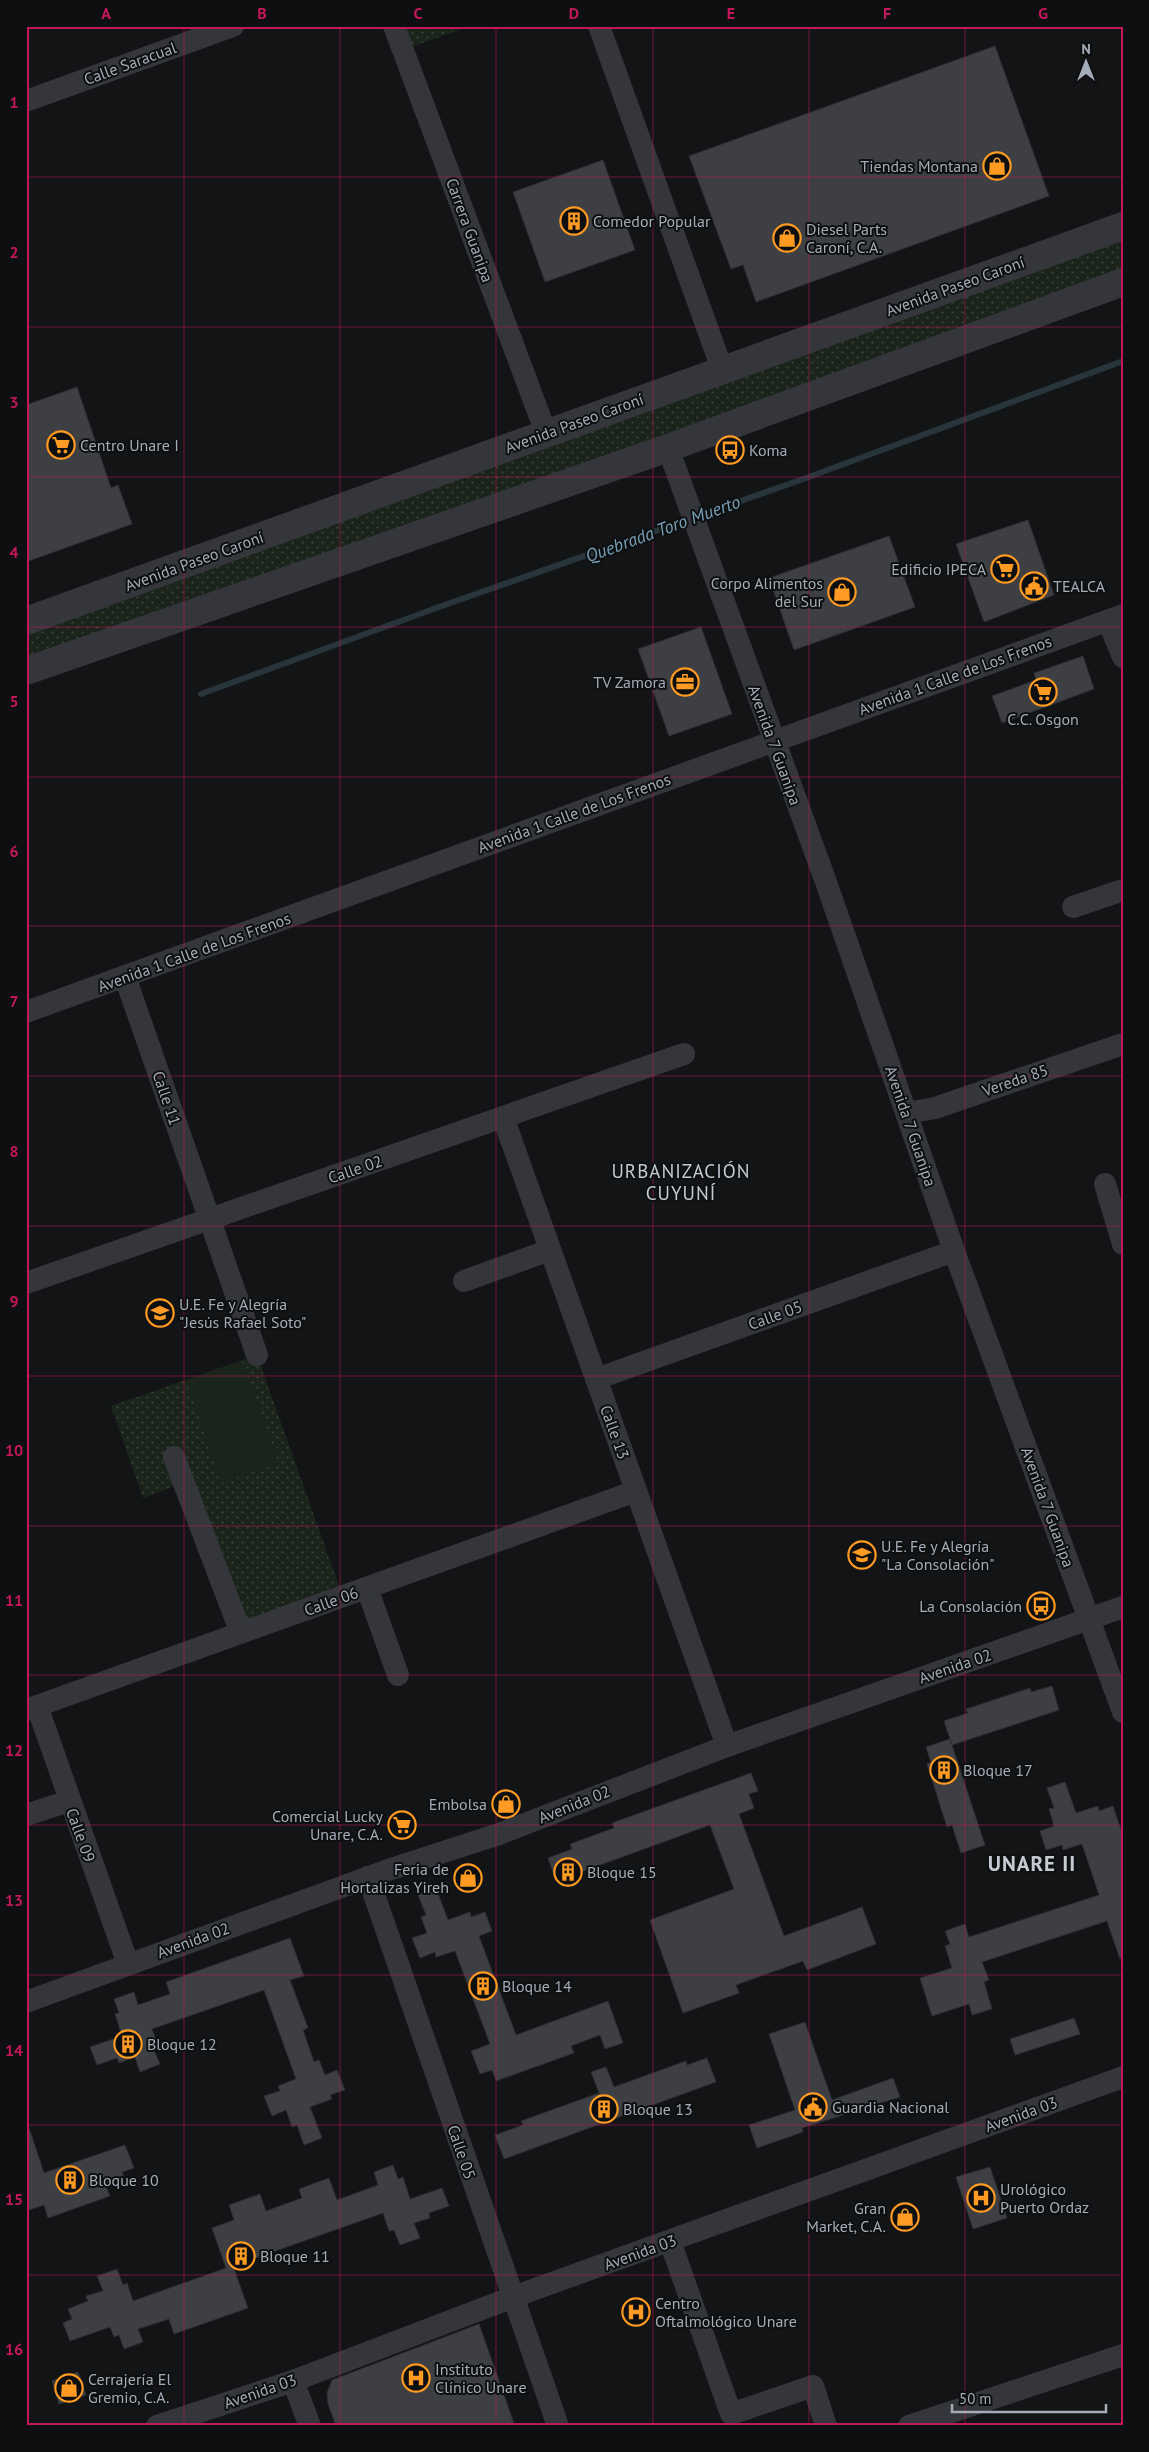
<svg xmlns="http://www.w3.org/2000/svg" width="1149" height="2452" font-family="'PT Sans',sans-serif">
<defs>
<pattern id="green-dots" width="8" height="8" patternUnits="userSpaceOnUse" patternTransform="scale(1.25)"><rect width="8" height="8" fill="#1b241b"/><path d="M2 2h.1M6 6h.1" fill="none" stroke="#39413a" stroke-width="1.8" stroke-linecap="round"/></pattern>
</defs>
<rect width="100%" height="100%" fill="#131416"/>
<g fill="url(#green-dots)">
<path d="M394,26H470L403,50Z"/>
<path d="M1123,226V282L26,671V621Z"/>
<path d="M257,1355L343,1597L241,1633L185,1482L143,1498L111,1406Z"/>
</g>
<path fill="#1b241b" d="M242,1361L278,1463L222,1483L186,1380Z"/>
<g fill="none" stroke-linecap="round" stroke-linejoin="round">
<path stroke="#28353b" stroke-width="6" d="M201,694L439,607L806,478L1123,361"/>
</g>
<g fill="#3d3f43" stroke="#2d2e32">
<path d="M995,46L1049,196L756,302L743,265L731,269L689,156Z"/>
<path d="M603,160L635,250L545,282L513,192Z"/>
<path d="M77,387L111,488L118,485L132,524L26,562V405Z"/>
<path d="M1028,520L1054,595L984,622L956,544Z"/>
<path d="M889,536L915,607L794,650L769,578Z"/>
<path d="M701,627L732,714L669,736L638,649Z"/>
<path d="M1083,656L1094,689L1002,723L992,696L1036,680L1034,673Z"/>
<path d="M1052,1686L1059,1710L952,1745L944,1721L968,1713L966,1709L1030,1688L1031,1692Z"/>
<path d="M950,1739L985,1845L961,1853L952,1825L947,1827L927,1764L931,1762L926,1747Z"/>
<path d="M751,1773L758,1791L749,1794L754,1808L739,1814L784,1936L862,1907L876,1944L807,1970L803,1961L736,1985L739,1993L683,2013L650,1920L734,1889L710,1825L556,1881L548,1858L572,1849L570,1844L614,1828L612,1823Z"/>
<path d="M1065,1782L1076,1813L1098,1806L1099,1811L1113,1806L1123,1836V1958L1120,1959L1107,1921L982,1962L989,1980L984,1982L992,2009L972,2015L969,2004L932,2016L920,1978L952,1968L945,1946L950,1944L945,1931L965,1924L969,1937L1099,1895L1082,1844L1063,1850L1062,1845L1046,1850L1040,1831L1054,1826L1049,1809L1054,1808L1047,1788Z"/>
<path d="M436,1888L448,1920L470,1912L471,1917L485,1912L492,1931L479,1936L516,2035L608,2001L623,2043L605,2049L600,2035L571,2046L574,2053L496,2081L492,2070L480,2074L471,2051L490,2044L455,1951L436,1957L435,1952L420,1958L412,1938L427,1933L421,1917L426,1915L418,1895Z"/>
<path d="M290,1938L304,1976L290,1980L308,2028L303,2030L314,2062L319,2060L325,2075L337,2070L345,2090L330,2095L332,2099L310,2107L322,2138L304,2145L297,2125L292,2127L286,2110L272,2116L264,2096L280,2091L278,2086L296,2079L264,1990L152,2029L159,2048L154,2050L160,2064L140,2072L135,2057L119,2063L117,2058L97,2065L90,2047L122,2036L115,2014L119,2013L114,1999L134,1992L138,2005L170,1994L166,1982Z"/>
<path d="M1074,2018L1080,2034L1015,2055L1010,2039Z"/>
<path d="M805,2022L832,2100L893,2078L900,2097L802,2128L803,2132L757,2148L749,2125L795,2110L769,2034Z"/>
<path d="M707,2058L716,2082L504,2159L495,2135L523,2125L521,2121L599,2093L591,2072L606,2067L614,2087L686,2061L687,2065Z"/>
<path d="M29,2128L44,2173L125,2145L134,2168L122,2172L124,2177L105,2184L110,2196L48,2218L44,2205L26,2211V2129Z"/>
<path d="M393,2165L398,2179L403,2177L410,2199L442,2188L449,2206L429,2213L430,2218L414,2223L420,2238L400,2245L394,2230L389,2231L383,2213L233,2266L248,2308L174,2334L169,2319L138,2329L143,2342L124,2349L119,2335L114,2337L110,2327L70,2341L63,2323L72,2319L68,2309L88,2301L86,2296L103,2291L97,2276L117,2269L123,2285L127,2283L133,2301L226,2268L212,2228L234,2220L229,2205L260,2194L266,2211L302,2198L299,2189L329,2178L337,2200L378,2185L374,2172Z"/>
<path d="M990,2167L1007,2218L973,2229L956,2177Z"/>
<path d="M479,2324L515,2426H336L328,2404L327,2393L332,2380Z"/>
<path d="M78,2372L86,2395L59,2404L52,2381Z"/>
</g>
<g fill="none" stroke-linecap="round" stroke-linejoin="round">
<g stroke="#34363b" stroke-width="22">
<path d="M394,26L546,433"/>
<path d="M599,26L722,369"/>
<path d="M26,101L233,26"/>
<path d="M668,448L826,882L954,1251L1123,1712"/>
<path d="M1108,621L1123,657"/>
<path d="M1073,907L1123,890"/>
<path d="M125,977L257,1355"/>
<path d="M26,1012L1123,615"/>
<path d="M907,1113L935,1108L1123,1044"/>
<path d="M503,1117L727,1746"/>
<path d="M1105,1184L1123,1244"/>
<path d="M464,1281L550,1250"/>
<path d="M26,1283L684,1054"/>
<path d="M596,1379L954,1251"/>
<path d="M174,1457L241,1633"/>
<path d="M367,1588L398,1675"/>
<path d="M37,1706L128,1964"/>
<path d="M26,1710L636,1491"/>
<path d="M26,1815L69,1801"/>
<path d="M368,1877L558,2426"/>
<path d="M26,2002L388,1870L499,1834L727,1746L1123,1607"/>
<path d="M670,2241L731,2414L813,2386L826,2426"/>
<path d="M293,2381L310,2426"/>
<path d="M157,2426L293,2381L513,2297L1123,2077"/>
<path d="M909,2426L1123,2355"/>
</g>
<g stroke="#34363b" stroke-width="28">
<path d="M26,621L1123,226"/>
<path d="M26,671L668,448L1123,282"/>
</g>
</g>
<path fill="none" stroke="#c2185b" stroke-width="1" stroke-opacity="0.55" d="M184,26V2426M340,26V2426M496,26V2426M653,26V2426M809,26V2426M965,26V2426M26,177H1123M26,327H1123M26,477H1123M26,627H1123M26,777H1123M26,926H1123M26,1076H1123M26,1226H1123M26,1376H1123M26,1526H1123M26,1675H1123M26,1825H1123M26,1975H1123M26,2125H1123M26,2275H1123"/>
<defs>
<g id="shop-ring" transform="scale(1.4375)"><circle r="9.5" fill="#0e0f11" stroke="#ff9a22" stroke-width="1.5"/><path d="M-5-2.5h2.3a2.7 3.5 0 0 1 5.4 0H5L5.5 6h-11ZM-1.5-2.5h3a1.5 2.3 0 0 0-3 0Z" fill="#ff9a22"/></g>
<g id="building-ring" transform="scale(1.4375)"><circle r="9.5" fill="#0e0f11" stroke="#ff9a22" stroke-width="1.5"/><path d="M-4-6H4V6H1V3H-1V6H-4ZM-2.5-4.3h1.7v1.8h-1.7ZM.8-4.3h1.7v1.8H.8ZM-2.5-1h1.7V.8h-1.7ZM.8-1h1.7V.8H.8Z" fill="#ff9a22"/></g>
<g id="supermarket-ring" transform="scale(1.4375)"><circle r="9.5" fill="#0e0f11" stroke="#ff9a22" stroke-width="1.5"/><path d="M-6-5.5h2.5l.6 2H6L4.5 2H-2.5L-4.4-4H-6ZM-1.5 3.2a1.3 1.3 0 1 0 .1 0ZM3 3.2a1.3 1.3 0 1 0 .1 0Z" fill="#ff9a22"/></g>
<g id="bus-ring" transform="scale(1.4375)"><circle r="9.5" fill="#0e0f11" stroke="#ff9a22" stroke-width="1.5"/><path d="M-5-6H5V4H4V6H2V4H-2V6H-4V4H-5ZM-3.5-4V0h7V-4ZM-3.5 1.2v1.5H-2V1.2ZM2 1.2v1.5H3.5V1.2Z" fill="#ff9a22"/></g>
<g id="civic-ring" transform="scale(1.4375)"><circle r="9.5" fill="#0e0f11" stroke="#ff9a22" stroke-width="1.5"/><path d="M-.6-6.5H3V-4.5H.6V-3L4-1V1h2V6H-6V1h2V-1L-.6-3ZM-1.2 2.5V6h2.4V2.5Z" fill="#ff9a22"/></g>
<g id="office-ring" transform="scale(1.4375)"><circle r="9.5" fill="#0e0f11" stroke="#ff9a22" stroke-width="1.5"/><path d="M-6-3h4V-5.5h4V-3h4V5H-6ZM-1-4.5V-3h2v-1.5ZM-6 0V1H6V0Z" fill="#ff9a22"/></g>
<g id="school-ring" transform="scale(1.4375)"><circle r="9.5" fill="#0e0f11" stroke="#ff9a22" stroke-width="1.5"/><path d="M0-5L7-2L0 1L-7-2ZM-4 1L0 2.5L4 1V4Q0 6-4 4Z" fill="#ff9a22"/></g>
<g id="hospital-ring" transform="scale(1.4375)"><circle r="9.5" fill="#0e0f11" stroke="#ff9a22" stroke-width="1.5"/><path d="M-5-5h3v3.5h4V-5h3V5h-3V1.5h-4V5h-3Z" fill="#ff9a22"/></g>
</defs>
<g fill-rule="evenodd">
<use href="#shop-ring" x="997" y="166"/>
<use href="#building-ring" x="574" y="221"/>
<use href="#shop-ring" x="787" y="238"/>
<use href="#supermarket-ring" x="61" y="445"/>
<use href="#bus-ring" x="730" y="450"/>
<use href="#supermarket-ring" x="1005" y="569"/>
<use href="#civic-ring" x="1034" y="586"/>
<use href="#shop-ring" x="842" y="592"/>
<use href="#office-ring" x="685" y="682"/>
<use href="#supermarket-ring" x="1043" y="692"/>
<use href="#school-ring" x="160" y="1313"/>
<use href="#school-ring" x="862" y="1555"/>
<use href="#bus-ring" x="1041" y="1606"/>
<use href="#building-ring" x="944" y="1770"/>
<use href="#shop-ring" x="506" y="1804"/>
<use href="#supermarket-ring" x="402" y="1825"/>
<use href="#building-ring" x="568" y="1872"/>
<use href="#shop-ring" x="468" y="1878"/>
<use href="#building-ring" x="483" y="1986"/>
<use href="#building-ring" x="128" y="2044"/>
<use href="#civic-ring" x="813" y="2107"/>
<use href="#building-ring" x="604" y="2109"/>
<use href="#building-ring" x="70" y="2180"/>
<use href="#hospital-ring" x="981" y="2198"/>
<use href="#shop-ring" x="905" y="2217"/>
<use href="#building-ring" x="241" y="2256"/>
<use href="#hospital-ring" x="636" y="2312"/>
<use href="#hospital-ring" x="416" y="2378"/>
<use href="#shop-ring" x="69" y="2388"/>
</g>
<g text-anchor="middle" stroke-width="4" stroke-linejoin="round" paint-order="stroke">
<g font-size="16" fill="#a4acb7" stroke="#0e0f11">
<text transform="translate(130 63) rotate(-20)" y="6">Calle Saracual</text>
<text transform="translate(470 230) rotate(70)" y="6">Carrera Guanipa</text>
<text transform="translate(955 286) rotate(-20)" y="6">Avenida Paseo Caroní</text>
<text transform="translate(574 423) rotate(-20)" y="6">Avenida Paseo Caroní</text>
<text transform="translate(194 561) rotate(-20)" y="6">Avenida Paseo Caroní</text>
<text transform="translate(955 675) rotate(-20)" y="6">Avenida 1 Calle de Los Frenos</text>
<text transform="translate(775 745) rotate(70)" y="6">Avenida 7 Guanipa</text>
<text transform="translate(574 813) rotate(-20)" y="6">Avenida 1 Calle de Los Frenos</text>
<text transform="translate(194 952) rotate(-20)" y="6">Avenida 1 Calle de Los Frenos</text>
<text transform="translate(1015 1080) rotate(-19)" y="6">Vereda 85</text>
<text transform="translate(167 1098) rotate(71)" y="6">Calle 11</text>
<text transform="translate(911 1126) rotate(71)" y="6">Avenida 7 Guanipa</text>
<text transform="translate(355 1169) rotate(-19)" y="6">Calle 02</text>
<text transform="translate(775 1315) rotate(-20)" y="6">Calle 05</text>
<text transform="translate(615 1432) rotate(70)" y="6">Calle 13</text>
<text transform="translate(1048 1507) rotate(70)" y="6">Avenida 7 Guanipa</text>
<text transform="translate(331 1601) rotate(-20)" y="6">Calle 06</text>
<text transform="translate(955 1666) rotate(-19)" y="6">Avenida 02</text>
<text transform="translate(574 1804) rotate(-22)" y="6">Avenida 02</text>
<text transform="translate(81 1835) rotate(70)" y="6">Calle 09</text>
<text transform="translate(193 1940) rotate(-20)" y="6">Avenida 02</text>
<text transform="translate(1021 2114) rotate(-20)" y="6">Avenida 03</text>
<text transform="translate(462 2152) rotate(71)" y="6">Calle 05</text>
<text transform="translate(640 2252) rotate(-20)" y="6">Avenida 03</text>
<text transform="translate(260 2391) rotate(-19)" y="6">Avenida 03</text>
</g>
<g font-size="16" fill="#a4acb7" stroke="#0e0f11" text-anchor="start">
<text x="978" y="172" text-anchor="end">Tiendas Montana</text>
<text x="593" y="227">Comedor Popular</text>
<text x="806" y="235">Diesel Parts<tspan x="806" dy="18">Caroní, C.A.</tspan></text>
<text x="80" y="451">Centro Unare I</text>
<text x="749" y="456">Koma</text>
<text x="986" y="575" text-anchor="end">Edificio IPECA</text>
<text x="823" y="589" text-anchor="end">Corpo Alimentos<tspan x="823" dy="18">del Sur</tspan></text>
<text x="1053" y="592">TEALCA</text>
<text x="666" y="688" text-anchor="end">TV Zamora</text>
<text x="1043" y="725" text-anchor="middle">C.C. Osgon</text>
<text x="179" y="1310">U.E. Fe y Alegría<tspan x="179" dy="18">"Jesús Rafael Soto"</tspan></text>
<text x="881" y="1552">U.E. Fe y Alegría<tspan x="881" dy="18">"La Consolación"</tspan></text>
<text x="1022" y="1612" text-anchor="end">La Consolación</text>
<text x="963" y="1776">Bloque 17</text>
<text x="487" y="1810" text-anchor="end">Embolsa</text>
<text x="383" y="1822" text-anchor="end">Comercial Lucky<tspan x="383" dy="18">Unare, C.A.</tspan></text>
<text x="449" y="1875" text-anchor="end">Feria de<tspan x="449" dy="18">Hortalizas Yireh</tspan></text>
<text x="587" y="1878">Bloque 15</text>
<text x="502" y="1992">Bloque 14</text>
<text x="147" y="2050">Bloque 12</text>
<text x="832" y="2113">Guardia Nacional</text>
<text x="623" y="2115">Bloque 13</text>
<text x="89" y="2186">Bloque 10</text>
<text x="1000" y="2195">Urológico<tspan x="1000" dy="18">Puerto Ordaz</tspan></text>
<text x="886" y="2214" text-anchor="end">Gran<tspan x="886" dy="18">Market, C.A.</tspan></text>
<text x="260" y="2262">Bloque 11</text>
<text x="655" y="2309">Centro<tspan x="655" dy="18">Oftalmológico Unare</tspan></text>
<text x="435" y="2375">Instituto<tspan x="435" dy="18">Clínico Unare</tspan></text>
<text x="88" y="2385">Cerrajería El<tspan x="88" dy="18">Gremio, C.A.</tspan></text>
</g>
<g font-size="18" font-style="italic" fill="#77a0b6" stroke="#0e0f11">
<text transform="translate(663 529) rotate(-20)" y="6">Quebrada Toro Muerto</text>
</g>
<g font-size="19" letter-spacing="1" fill="#c5cad3" stroke="#0e0f11">
<text x="681" y="1178">URBANIZACIÓN<tspan x="681" dy="22">CUYUNÍ</tspan></text>
</g>
<g font-size="21" font-weight="bold" letter-spacing="1" fill="#c5cad3" stroke="#0e0f11">
<text x="1032" y="1871">UNARE II</text>
</g>
</g>
<rect width="1149" height="2452" fill="none" stroke="#0e0f11" stroke-width="55"/>
<g transform="translate(1086 62)" stroke="#0e0f11" stroke-width="4" paint-order="stroke">
<path d="M0-4L9 19L0 12L-9 19Z" fill="#a4acb7"/>
<text y="-8" font-size="14" font-weight="bold" text-anchor="middle" fill="#a4acb7">N</text>
</g>
<path d="M952 2404v8h154v-8" fill="none" stroke="#a4acb7" stroke-width="2.5"/>
<text x="959" y="2404" font-size="15" fill="#a4acb7" stroke="#0e0f11" stroke-width="4" paint-order="stroke">50 m</text>
<rect x="28" y="28" width="1094" height="2396" fill="none" stroke="#c2185b" stroke-width="2"/>
<g font-size="16" text-anchor="middle" font-weight="bold" fill="#c2185b">
<text x="106" y="19">A</text>
<text x="262" y="19">B</text>
<text x="418" y="19">C</text>
<text x="574" y="19">D</text>
<text x="731" y="19">E</text>
<text x="887" y="19">F</text>
<text x="1043" y="19">G</text>
<text x="14" y="108">1</text>
<text x="14" y="258">2</text>
<text x="14" y="408">3</text>
<text x="14" y="558">4</text>
<text x="14" y="707">5</text>
<text x="14" y="857">6</text>
<text x="14" y="1007">7</text>
<text x="14" y="1157">8</text>
<text x="14" y="1307">9</text>
<text x="14" y="1456">10</text>
<text x="14" y="1606">11</text>
<text x="14" y="1756">12</text>
<text x="14" y="1906">13</text>
<text x="14" y="2056">14</text>
<text x="14" y="2205">15</text>
<text x="14" y="2355">16</text>
</g>
</svg>
